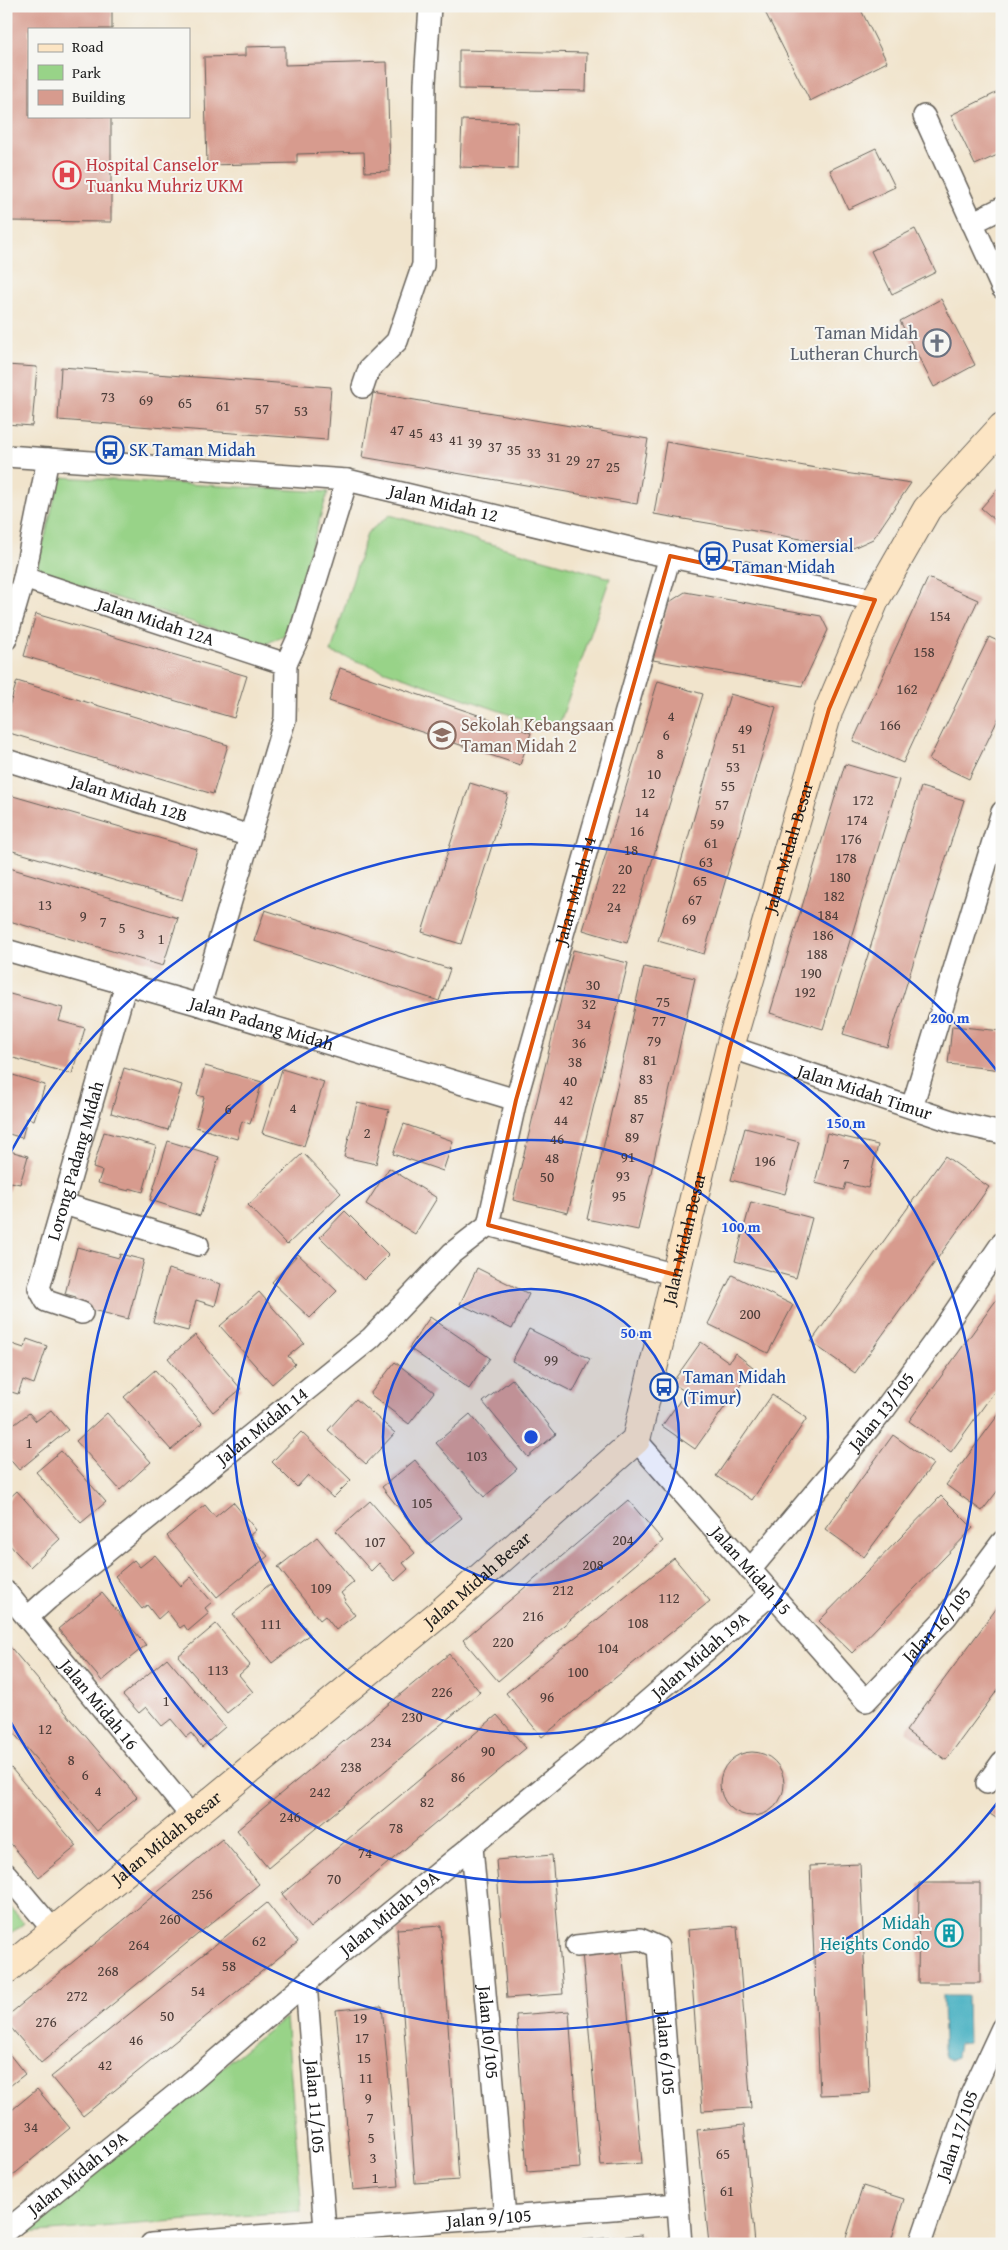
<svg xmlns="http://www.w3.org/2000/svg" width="1008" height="2250" font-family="'Gentium Book Plus',serif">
<rect width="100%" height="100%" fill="#f6f6f2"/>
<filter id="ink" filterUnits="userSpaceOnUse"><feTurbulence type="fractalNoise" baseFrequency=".02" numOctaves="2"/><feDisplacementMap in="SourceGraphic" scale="10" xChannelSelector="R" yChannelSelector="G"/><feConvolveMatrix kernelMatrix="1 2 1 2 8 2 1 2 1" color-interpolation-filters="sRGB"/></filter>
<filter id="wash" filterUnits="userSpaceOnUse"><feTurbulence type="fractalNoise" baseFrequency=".0096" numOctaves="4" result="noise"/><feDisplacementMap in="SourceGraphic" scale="20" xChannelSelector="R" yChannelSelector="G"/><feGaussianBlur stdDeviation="1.12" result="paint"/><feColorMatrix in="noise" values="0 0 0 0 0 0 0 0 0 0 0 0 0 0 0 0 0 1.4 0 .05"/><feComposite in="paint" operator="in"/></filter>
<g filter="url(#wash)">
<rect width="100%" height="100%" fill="#f1e4cc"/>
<g fill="#98d388" stroke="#5a7852">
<path d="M1002,224V248L994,228Z"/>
<path d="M60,477L328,492L284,635L264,645L36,572Z"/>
<path d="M390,515L610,578L557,731L331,652L367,533Z"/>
<path d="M6,1902L24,1923L6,1938Z"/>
<path d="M286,2017L302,2211L12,2234Z"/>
</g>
<path fill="#43afc1" stroke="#30666e" d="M943,1996H967L968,2042L959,2043L957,2057L950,2060L946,2057L944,2049Z"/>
<g id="blocks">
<g fill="#d79b8e">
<path d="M6,6H112V29H29V116H111V222L6,221Z"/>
<path d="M762,6H859L887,62L810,101Z"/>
<path d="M285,46V65L387,62L390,171L365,172L364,152L297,154V163L207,165L204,57L245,56V47Z"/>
<path d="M459,50L587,53L586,91L459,89Z"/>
<path d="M1002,90V153L975,165L951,115Z"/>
<path d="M462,120L518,122L517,169L460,167Z"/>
<path d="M876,148L895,187L848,209L830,170Z"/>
<path d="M915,229L936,272L892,294L871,251Z"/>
<path d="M941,299L975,365L934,387L900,321Z"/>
<path d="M6,365L37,367L32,426L6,424Z"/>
<path d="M61,367L331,387L327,440L58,420Z"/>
<path d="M373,393L648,439L637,504L362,457Z"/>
<path d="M666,442L845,473L911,483L873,539L853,548L761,532L654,514Z"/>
<path d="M1002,484V526L981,508Z"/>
<path d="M928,578L978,600L903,763L853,741Z"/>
<path d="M685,592L821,616L828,630L802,686L653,660L668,603Z"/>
<path d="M36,614L247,676L234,718L24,656Z"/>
<path d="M989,637L1002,643V711L969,779L929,760Z"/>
<path d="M340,668L531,733L520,765L329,701Z"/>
<path d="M17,681L228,745L213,794L6,732V716Z"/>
<path d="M658,681L703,694L627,943L583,930Z"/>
<path d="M730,694L776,707L704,954L658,941Z"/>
<path d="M845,764L899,780L823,1029L770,1013Z"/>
<path d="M470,783L508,795L461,944L422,932Z"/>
<path d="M921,787L964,800L887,1047L843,1034Z"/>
<path d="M6,794L197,849L182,900L6,849Z"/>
<path d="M6,867L178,918L163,966L6,920Z"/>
<path d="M265,910L450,969L439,1001L254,941Z"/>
<path d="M573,950L628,963L568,1213L513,1200Z"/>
<path d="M644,967L695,978L638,1230L587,1219Z"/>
<path d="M6,993L63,1008L59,1021L85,1028L72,1074L6,1056Z"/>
<path d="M952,1026L1002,1031V1070L948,1064Z"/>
<path d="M205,1066L262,1082L250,1124L242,1121L237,1139L196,1127L204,1097L197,1095Z"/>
<path d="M124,1068L182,1085L168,1130L111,1113Z"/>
<path d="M282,1069L324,1082L304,1146L262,1133Z"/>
<path d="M13,1075L45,1085L34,1120L27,1118L22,1138L6,1133V1080L11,1082Z"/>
<path d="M357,1103L389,1110L376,1164L344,1157Z"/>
<path d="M404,1124L453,1141L443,1171L393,1154Z"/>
<path d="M745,1128L799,1142L785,1194L731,1180Z"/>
<path d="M104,1132L156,1146L143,1192L129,1188V1191L98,1183L102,1171L93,1168Z"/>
<path d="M827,1133L878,1145L868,1188L846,1183L844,1190L815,1183Z"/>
<path d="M168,1141L219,1157L200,1216L150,1200Z"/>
<path d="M6,1150L28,1156L20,1184L11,1182L7,1196Z"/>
<path d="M303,1153L341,1193L287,1245L248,1205Z"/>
<path d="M945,1156L989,1187L855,1373L811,1342Z"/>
<path d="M389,1168L437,1198L415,1234L366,1204Z"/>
<path d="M751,1202L812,1218L796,1278L735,1261Z"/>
<path d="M345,1211L389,1255L364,1280L320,1237Z"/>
<path d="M77,1247L119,1258L120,1254L144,1260L128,1319L74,1305L76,1297L65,1294Z"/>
<path d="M298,1254L337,1291L310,1318L272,1282Z"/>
<path d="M477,1268L529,1294L512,1329L460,1304Z"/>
<path d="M168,1269L221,1284L215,1306L196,1300L188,1331L153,1322Z"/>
<path d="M732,1275L793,1305L768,1353L708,1324Z"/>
<path d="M259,1292L304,1343L288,1356L295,1364L272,1384L220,1326Z"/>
<path d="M1002,1292V1381L951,1452L909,1421Z"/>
<path d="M430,1317L490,1358L469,1389L409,1348Z"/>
<path d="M529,1329L590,1359L573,1392L512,1361Z"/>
<path d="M195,1335L241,1389L213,1412L168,1358Z"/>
<path d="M27,1339L47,1346L34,1384L23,1380L18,1394L8,1391L6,1395V1342L24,1348Z"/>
<path d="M701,1342L729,1362L735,1353L753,1367L695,1449L662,1426L686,1392L672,1383Z"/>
<path d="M395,1362L434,1392L409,1424L370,1394Z"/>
<path d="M155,1370L202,1423L171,1450L124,1397Z"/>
<path d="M512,1379L556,1434L528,1457L483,1402Z"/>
<path d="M772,1395L807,1418L752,1500L716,1476Z"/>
<path d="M356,1399L395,1433L366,1464L328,1430Z"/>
<path d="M51,1410L68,1430L19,1470L6,1455V1431L29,1413L36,1421Z"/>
<path d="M1002,1410V1485L982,1511L946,1485Z"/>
<path d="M107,1413L151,1462L120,1490L76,1441Z"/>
<path d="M470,1414L517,1469L484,1497L436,1443Z"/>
<path d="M301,1432L351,1480L333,1498L308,1475L297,1487L272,1462Z"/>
<path d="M893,1435L933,1464L864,1557L825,1529Z"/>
<path d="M61,1451L106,1502L81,1523L36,1472Z"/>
<path d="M415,1460L462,1518L428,1545L382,1487Z"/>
<path d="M17,1491L60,1539L30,1567L6,1541V1501Z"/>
<path d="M941,1496L973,1528L852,1653L819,1621Z"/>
<path d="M628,1500L663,1541L498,1681L463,1640Z"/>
<path d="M370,1501L415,1553L403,1563L408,1569L395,1581L379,1563L371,1571L336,1531Z"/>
<path d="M233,1502L256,1530L250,1535L268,1556L217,1597L167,1536L205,1505L215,1517Z"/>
<path d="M317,1537L354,1582L341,1593L346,1600L344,1601L355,1615L336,1630L325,1616L320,1620L278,1567Z"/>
<path d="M155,1555L181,1586L191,1577L212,1602L205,1608L209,1613L188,1631L184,1625L180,1628L167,1611L158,1619L147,1605L142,1609L115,1576L134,1560L140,1567Z"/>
<path d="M674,1558L710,1601L542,1737L506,1693Z"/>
<path d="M270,1584L310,1634L272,1663L233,1614Z"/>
<path d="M102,1593L146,1645L102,1681L58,1629Z"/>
<path d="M1002,1601V1684L946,1760L906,1731Z"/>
<path d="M216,1624L250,1665L239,1675L253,1692L227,1713L178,1656Z"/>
<path d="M6,1642L137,1797L97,1831L6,1724Z"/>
<path d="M449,1654L480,1692L268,1868L237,1830Z"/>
<path d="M167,1658L225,1727L202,1747L191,1733L186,1737L171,1719L162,1726L146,1707L139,1713L123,1695Z"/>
<path d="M497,1715L526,1748L310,1928L282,1894Z"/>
<circle cx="752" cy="1784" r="32"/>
<path d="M6,1762L77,1846L39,1877L6,1838Z"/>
<path d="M1002,1796V1822L990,1814Z"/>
<path d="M222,1839L259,1884L41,2063L6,2022V2017Z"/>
<path d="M552,1855L563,1994L507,1998L496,1860Z"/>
<path d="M860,1864L870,2093L820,2095L810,1866Z"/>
<path d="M919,1883H980V1983H918Z"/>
<path d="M267,1903L298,1942L83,2116L51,2077Z"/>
<path d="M441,1926L459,2180L415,2183L397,1929Z"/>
<path d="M737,1926L751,2108L702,2111L688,1930Z"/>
<path d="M622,1948L642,2163L601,2166L582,1952Z"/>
<path d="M382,2006L399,2186L353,2190L336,2010Z"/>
<path d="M569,2011L580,2168L527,2172L516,2015Z"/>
<path d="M6,2050L25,2074L6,2089Z"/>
<path d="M37,2089L70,2128L6,2181V2115Z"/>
<path d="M744,2125L755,2244H709L697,2130Z"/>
<path d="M863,2186L904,2199L890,2244H844Z"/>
<path d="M642,2235V2244H558L557,2242Z"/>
</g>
</g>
</g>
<g filter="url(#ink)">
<use href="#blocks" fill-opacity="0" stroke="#67625a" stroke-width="1"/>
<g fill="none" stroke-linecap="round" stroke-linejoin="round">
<g stroke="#67625a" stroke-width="24">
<g id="street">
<path d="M924,116L1002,288"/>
<path d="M972,223L1002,208"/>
<path d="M363,387L369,369L397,341L423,265L425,83L430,6"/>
<path id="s1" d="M6,456L347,480L638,550L875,600"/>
<path id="s2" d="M24,578L286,664"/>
<path d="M6,639L24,578L48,459"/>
<path id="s3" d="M6,760L250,836"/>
<path id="s4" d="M6,950L200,1005L516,1100"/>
<path d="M200,1005L285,719L286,664L299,636L347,480"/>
<path id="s5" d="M730,1047L957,1123L1002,1133"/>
<path d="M912,1107L1002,812"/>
<path d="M64,1204L198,1245"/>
<path d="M488,1225L676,1275"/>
<path id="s6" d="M82,1313L46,1301L39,1288L126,984"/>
<path id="s7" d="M636,1440L866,1701L946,1617L1002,1542"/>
<path id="s8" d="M750,1570L884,1410L939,1335L1002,1243"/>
<path id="s9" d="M6,1592L192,1817"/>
<path id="s10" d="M28,1617L48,1599L371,1338L452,1253L488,1225L516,1100L670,556"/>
<path d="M987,1783L1002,1762"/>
<path id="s11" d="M472,1847L505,2217"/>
<path d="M6,1874L54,1931"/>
<path id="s12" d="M576,1946L640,1939L658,1947L681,2244"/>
<path id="s13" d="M306,1983L325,2229"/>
<path id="s14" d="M6,2231L185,2087L337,1956L628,1718L771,1594"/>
<path id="s15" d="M151,2244L678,2204"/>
<path id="s16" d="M920,2244L970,2097L1002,2028"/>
</g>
</g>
<g stroke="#67625a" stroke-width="30">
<g id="secondary">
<path id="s17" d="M6,1970L440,1613L636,1440L730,1047L829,709L875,600L927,509L1002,427"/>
</g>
</g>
<use href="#street" stroke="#fff" stroke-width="21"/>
<use href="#secondary" stroke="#fce5c4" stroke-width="28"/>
</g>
</g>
<path fill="none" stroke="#de560d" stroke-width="4" stroke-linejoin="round" d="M670,556L875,600L829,709L730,1047L676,1275L488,1225L516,1100Z"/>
<circle cx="531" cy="1437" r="148" fill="#1d4ed8" fill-opacity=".12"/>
<g fill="none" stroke="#1d4ed8" stroke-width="2.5">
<circle cx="531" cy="1437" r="148"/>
<circle cx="531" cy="1437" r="297"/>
<circle cx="531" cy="1437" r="445"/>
<path d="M1001 1798A593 593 0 0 1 7 1715M7 1159A593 593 0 0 1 1001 1076"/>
</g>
<defs>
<g id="hospital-ring" transform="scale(1.4375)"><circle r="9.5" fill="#f6f6f2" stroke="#e0444e" stroke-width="1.5"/><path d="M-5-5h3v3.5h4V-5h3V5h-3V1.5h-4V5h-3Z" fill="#e0444e"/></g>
<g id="church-ring" transform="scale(1.4375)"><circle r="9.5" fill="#f6f6f2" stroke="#6b7280" stroke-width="1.5"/><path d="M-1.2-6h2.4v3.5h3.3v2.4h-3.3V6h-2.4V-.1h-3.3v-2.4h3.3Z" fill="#6b7280"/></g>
<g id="bus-ring" transform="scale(1.4375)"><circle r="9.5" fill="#f6f6f2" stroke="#1a4fb4" stroke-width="1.5"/><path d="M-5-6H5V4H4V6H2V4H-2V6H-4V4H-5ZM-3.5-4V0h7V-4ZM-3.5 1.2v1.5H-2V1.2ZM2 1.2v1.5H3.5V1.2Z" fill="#1a4fb4"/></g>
<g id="school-ring" transform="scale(1.4375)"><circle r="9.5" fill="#f6f6f2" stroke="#8d6e63" stroke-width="1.5"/><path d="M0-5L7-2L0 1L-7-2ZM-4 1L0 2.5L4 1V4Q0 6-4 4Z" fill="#8d6e63"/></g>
<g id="building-ring" transform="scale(1.4375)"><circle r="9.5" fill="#f6f6f2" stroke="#0f9aa8" stroke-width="1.5"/><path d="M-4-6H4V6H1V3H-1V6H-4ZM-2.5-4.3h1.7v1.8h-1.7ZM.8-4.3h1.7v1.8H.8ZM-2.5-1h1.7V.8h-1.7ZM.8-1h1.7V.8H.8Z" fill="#0f9aa8"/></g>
</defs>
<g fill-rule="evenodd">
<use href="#hospital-ring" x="67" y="175"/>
<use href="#church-ring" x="937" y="343"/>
<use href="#bus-ring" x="110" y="450"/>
<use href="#bus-ring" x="713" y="556"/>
<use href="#school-ring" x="442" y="735"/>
<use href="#bus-ring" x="664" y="1387"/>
<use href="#building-ring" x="949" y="1933"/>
</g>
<g text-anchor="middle" stroke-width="4" stroke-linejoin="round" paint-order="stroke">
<g font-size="15" fill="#4b3c38">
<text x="108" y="402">73</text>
<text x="146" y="405">69</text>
<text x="185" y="408">65</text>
<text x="223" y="411">61</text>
<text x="262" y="414">57</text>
<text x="301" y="416">53</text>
<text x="397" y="435">47</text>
<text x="416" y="438">45</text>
<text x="436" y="442">43</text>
<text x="456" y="445">41</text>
<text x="475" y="448">39</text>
<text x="495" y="452">37</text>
<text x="514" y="455">35</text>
<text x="534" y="458">33</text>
<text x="554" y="462">31</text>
<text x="573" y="465">29</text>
<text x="593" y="468">27</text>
<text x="613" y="472">25</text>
<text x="940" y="621">154</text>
<text x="924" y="657">158</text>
<text x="907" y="694">162</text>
<text x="671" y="721">4</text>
<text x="890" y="730">166</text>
<text x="745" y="734">49</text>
<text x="666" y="740">6</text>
<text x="739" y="753">51</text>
<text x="660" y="759">8</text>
<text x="733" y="772">53</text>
<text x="654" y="779">10</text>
<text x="728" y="791">55</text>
<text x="648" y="798">12</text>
<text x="863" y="805">172</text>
<text x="722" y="810">57</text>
<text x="642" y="817">14</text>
<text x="857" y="825">174</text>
<text x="717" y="829">59</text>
<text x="637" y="836">16</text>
<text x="851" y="844">176</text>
<text x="711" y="848">61</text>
<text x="631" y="855">18</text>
<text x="846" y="863">178</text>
<text x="706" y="867">63</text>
<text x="625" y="874">20</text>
<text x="840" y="882">180</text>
<text x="700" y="886">65</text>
<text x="619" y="893">22</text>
<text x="834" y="901">182</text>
<text x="695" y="905">67</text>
<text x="45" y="910">13</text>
<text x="614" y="912">24</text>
<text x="828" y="920">184</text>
<text x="83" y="921">9</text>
<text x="689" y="924">69</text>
<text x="103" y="927">7</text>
<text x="122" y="933">5</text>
<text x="141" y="939">3</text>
<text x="823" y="940">186</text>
<text x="161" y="944">1</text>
<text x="817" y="959">188</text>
<text x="811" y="978">190</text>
<text x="593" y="990">30</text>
<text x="805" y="997">192</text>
<text x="663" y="1007">75</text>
<text x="589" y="1009">32</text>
<text x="659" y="1026">77</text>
<text x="584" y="1029">34</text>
<text x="654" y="1046">79</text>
<text x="579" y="1048">36</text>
<text x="650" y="1065">81</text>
<text x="575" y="1067">38</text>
<text x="646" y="1084">83</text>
<text x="570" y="1086">40</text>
<text x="641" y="1104">85</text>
<text x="566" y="1105">42</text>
<text x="293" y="1113">4</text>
<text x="228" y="1114">6</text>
<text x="637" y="1123">87</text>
<text x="561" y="1125">44</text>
<text x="367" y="1138">2</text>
<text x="632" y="1142">89</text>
<text x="557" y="1144">46</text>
<text x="628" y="1162">91</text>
<text x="552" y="1163">48</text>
<text x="765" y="1166">196</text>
<text x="846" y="1169">7</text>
<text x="623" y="1181">93</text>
<text x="547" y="1182">50</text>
<text x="619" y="1201">95</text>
<text x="750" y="1319">200</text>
<text x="551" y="1365">99</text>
<text x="29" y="1448">1</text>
<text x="477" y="1461">103</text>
<text x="422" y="1508">105</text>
<text x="623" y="1545">204</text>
<text x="375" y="1547">107</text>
<text x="593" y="1570">208</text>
<text x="321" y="1593">109</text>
<text x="563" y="1595">212</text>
<text x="669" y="1603">112</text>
<text x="533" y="1621">216</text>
<text x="638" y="1628">108</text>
<text x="271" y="1629">111</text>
<text x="503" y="1647">220</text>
<text x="608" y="1653">104</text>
<text x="218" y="1675">113</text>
<text x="578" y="1677">100</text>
<text x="442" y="1697">226</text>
<text x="547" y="1702">96</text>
<text x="166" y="1706">1</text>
<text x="412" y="1722">230</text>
<text x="45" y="1734">12</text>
<text x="381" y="1747">234</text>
<text x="488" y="1756">90</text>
<text x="71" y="1765">8</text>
<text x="351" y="1772">238</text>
<text x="85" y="1780">6</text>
<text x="458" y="1782">86</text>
<text x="98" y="1796">4</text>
<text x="320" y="1797">242</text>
<text x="427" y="1807">82</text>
<text x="290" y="1822">246</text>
<text x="396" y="1833">78</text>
<text x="365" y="1858">74</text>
<text x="334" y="1884">70</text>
<text x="202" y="1899">256</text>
<text x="170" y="1924">260</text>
<text x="259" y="1946">62</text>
<text x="139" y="1950">264</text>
<text x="229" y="1971">58</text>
<text x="108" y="1976">268</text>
<text x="198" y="1996">54</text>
<text x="77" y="2001">272</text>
<text x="167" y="2021">50</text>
<text x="360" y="2023">19</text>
<text x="46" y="2027">276</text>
<text x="362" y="2043">17</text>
<text x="136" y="2045">46</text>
<text x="364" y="2063">15</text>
<text x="105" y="2070">42</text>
<text x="366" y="2083">11</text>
<text x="368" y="2103">9</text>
<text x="370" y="2123">7</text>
<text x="31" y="2132">34</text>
<text x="371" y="2143">5</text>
<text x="723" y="2159">65</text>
<text x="373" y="2163">3</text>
<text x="375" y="2183">1</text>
<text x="727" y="2196">61</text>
</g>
<g font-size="18" fill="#be3a42" stroke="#f6f6f2" text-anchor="start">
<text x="86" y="171">Hospital Canselor<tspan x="86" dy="21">Tuanku Muhriz UKM</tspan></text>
</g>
<g font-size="18" fill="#5b616d" stroke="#f6f6f2" text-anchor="end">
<text x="918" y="339">Taman Midah<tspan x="918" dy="21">Lutheran Church</tspan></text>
</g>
<g font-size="18" fill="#164399" stroke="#f6f6f2" text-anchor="start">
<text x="129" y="456">SK Taman Midah</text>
<text x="732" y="552">Pusat Komersial<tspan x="732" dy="21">Taman Midah</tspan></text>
<text x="683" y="1383">Taman Midah<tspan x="683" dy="21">(Timur)</tspan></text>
</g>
<g font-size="18" fill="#1c1c1c" stroke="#f6f6f2">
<text dy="6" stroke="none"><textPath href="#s1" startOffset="441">Jalan Midah 12</textPath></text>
<text dy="6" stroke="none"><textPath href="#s2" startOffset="139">Jalan Midah 12A</textPath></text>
<text dy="6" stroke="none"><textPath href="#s3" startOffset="129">Jalan Midah 12B</textPath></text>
<text dy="6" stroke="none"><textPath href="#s17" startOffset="1436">Jalan Midah Besar</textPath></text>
<text dy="6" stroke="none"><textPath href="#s10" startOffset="951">Jalan Midah 14</textPath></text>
<text dy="6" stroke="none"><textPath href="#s4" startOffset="266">Jalan Padang Midah</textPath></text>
<text dy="6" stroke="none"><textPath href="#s5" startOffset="142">Jalan Midah Timur</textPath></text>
<text dy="6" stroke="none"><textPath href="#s6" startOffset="185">Lorong Padang Midah</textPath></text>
<text dy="6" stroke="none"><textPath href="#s17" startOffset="1031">Jalan Midah Besar</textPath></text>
<text dy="6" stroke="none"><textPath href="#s8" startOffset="206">Jalan 13/105</textPath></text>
<text dy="6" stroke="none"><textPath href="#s10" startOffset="302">Jalan Midah 14</textPath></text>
<text dy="6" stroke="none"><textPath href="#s7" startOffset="174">Jalan Midah 15</textPath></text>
<text dy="6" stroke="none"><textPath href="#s17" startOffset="612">Jalan Midah Besar</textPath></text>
<text dy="6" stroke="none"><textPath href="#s7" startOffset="452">Jalan 16/105</textPath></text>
<text dy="6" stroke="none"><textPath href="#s14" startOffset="902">Jalan Midah 19A</textPath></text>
<text dy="6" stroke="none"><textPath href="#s9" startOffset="146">Jalan Midah 16</textPath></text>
<text dy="6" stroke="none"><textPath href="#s17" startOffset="208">Jalan Midah Besar</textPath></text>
<text dy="6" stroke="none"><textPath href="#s14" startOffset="498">Jalan Midah 19A</textPath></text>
<text dy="6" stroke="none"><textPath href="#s11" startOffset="186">Jalan 10/105</textPath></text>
<text dy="6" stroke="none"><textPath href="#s12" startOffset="190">Jalan 6/105</textPath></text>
<text dy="6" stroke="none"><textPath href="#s13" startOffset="124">Jalan 11/105</textPath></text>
<text dy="6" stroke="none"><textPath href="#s16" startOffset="115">Jalan 17/105</textPath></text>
<text dy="6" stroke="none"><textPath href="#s14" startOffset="92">Jalan Midah 19A</textPath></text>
<text dy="6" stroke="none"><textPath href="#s15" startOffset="339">Jalan 9/105</textPath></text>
</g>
<g font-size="18" fill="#785e54" stroke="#f6f6f2" text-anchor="start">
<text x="461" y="731">Sekolah Kebangsaan<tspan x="461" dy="21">Taman Midah 2</tspan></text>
</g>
<g font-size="18" fill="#0d838f" stroke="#f6f6f2" text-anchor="end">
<text x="930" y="1929">Midah<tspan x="930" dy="21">Heights Condo</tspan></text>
</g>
</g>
<circle cx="531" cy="1437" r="8" fill="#1d4ed8" stroke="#f6f6f2" stroke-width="2.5"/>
<g font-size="15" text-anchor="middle" font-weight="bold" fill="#1d4ed8" stroke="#f6f6f2" stroke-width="4" stroke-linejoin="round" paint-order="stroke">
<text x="950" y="1023">200 m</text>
<text x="846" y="1128">150 m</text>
<text x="741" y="1232">100 m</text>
<text x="636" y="1338">50 m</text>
</g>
<rect width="1008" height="2250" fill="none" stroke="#f6f6f2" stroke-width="25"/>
<rect x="28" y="28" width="162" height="90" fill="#f6f6f2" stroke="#9f9f9c"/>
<rect x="38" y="44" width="25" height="8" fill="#fce5c4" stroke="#9f9f9c"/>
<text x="72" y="52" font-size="15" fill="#1c1c1c">Road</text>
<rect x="38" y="65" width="25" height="15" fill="#98d388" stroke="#9f9f9c"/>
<text x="72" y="78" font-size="15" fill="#1c1c1c">Park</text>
<rect x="38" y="90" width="25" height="15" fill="#d79b8e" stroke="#9f9f9c"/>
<text x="72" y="102" font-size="15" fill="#1c1c1c">Building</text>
</svg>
